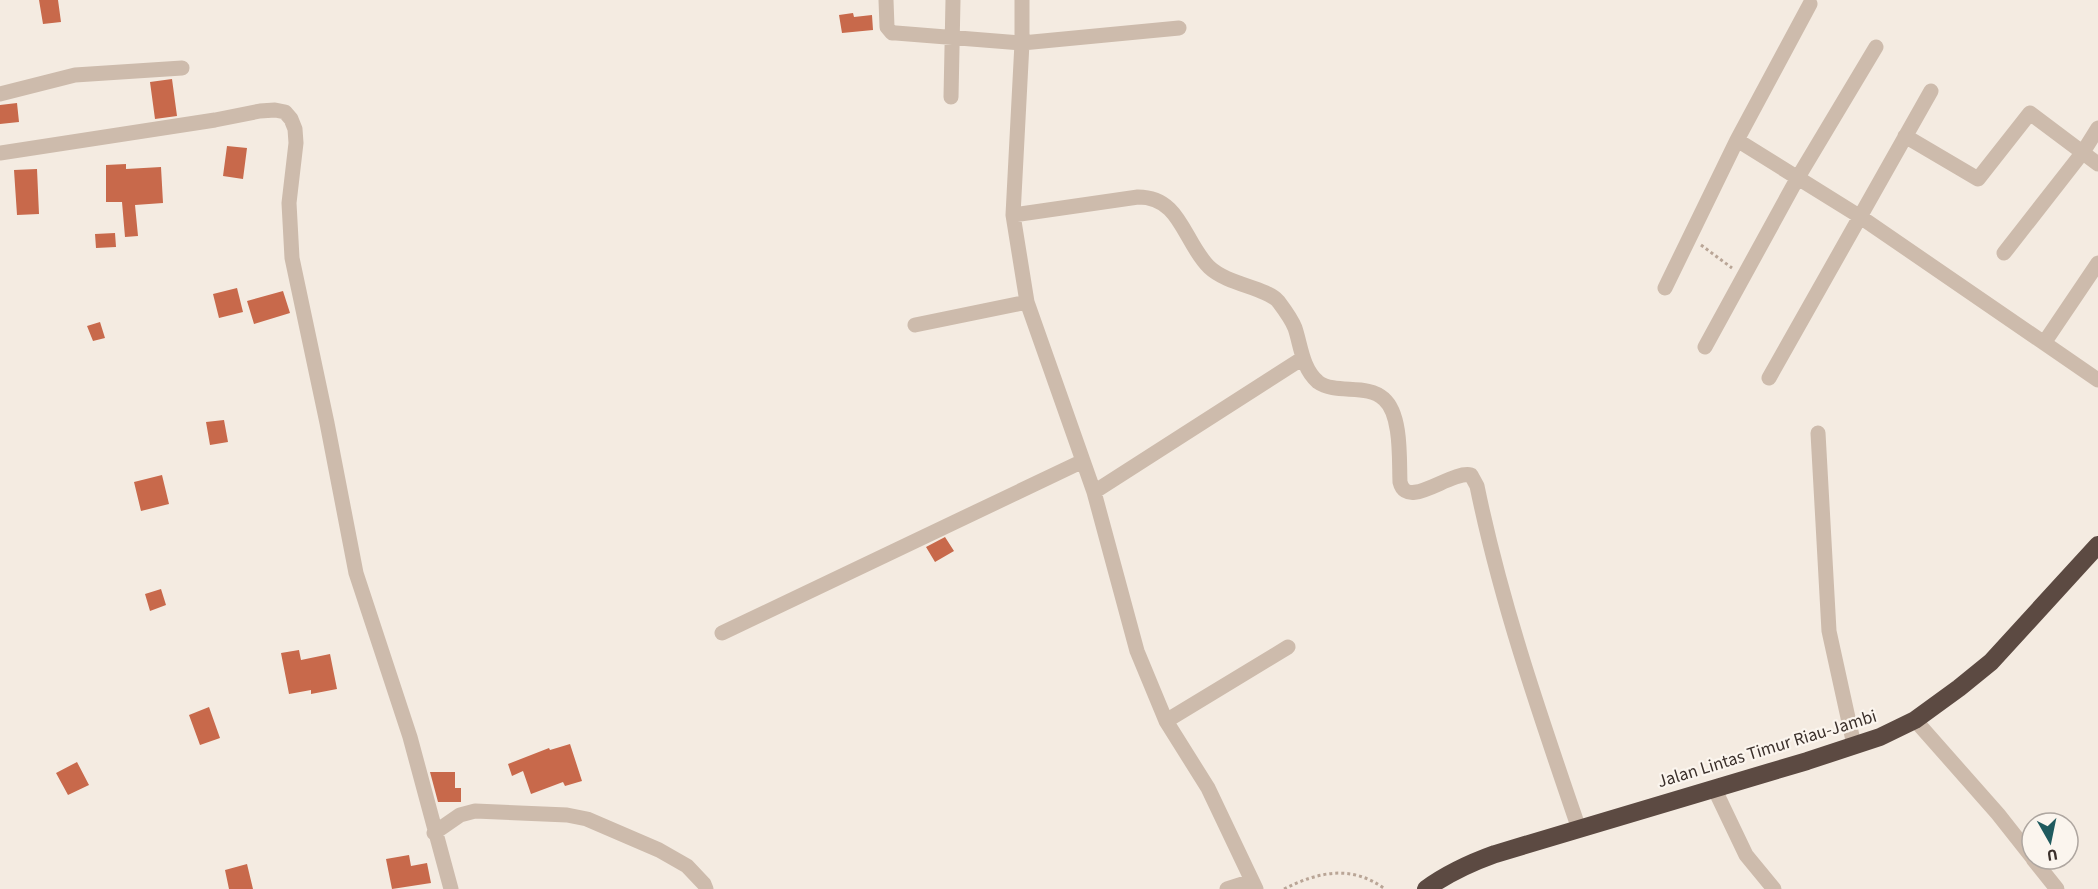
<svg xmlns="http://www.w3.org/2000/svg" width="2098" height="889" font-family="'Source Sans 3',sans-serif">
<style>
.building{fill:#c8694b}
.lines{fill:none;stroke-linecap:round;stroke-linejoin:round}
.path{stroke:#b9a596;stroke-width:3;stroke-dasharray:3 3;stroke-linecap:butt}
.minor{stroke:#cdbbac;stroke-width:15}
.highway{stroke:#5c4a42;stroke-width:18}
.labels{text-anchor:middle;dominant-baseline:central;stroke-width:4.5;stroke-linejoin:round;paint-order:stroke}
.street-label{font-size:18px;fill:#3b302b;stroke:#fbf5ee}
</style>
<rect width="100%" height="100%" fill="#f4ebe1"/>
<path class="building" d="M39,0H58L61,22L43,24Z
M853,13L854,17L872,15L873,30L842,33L839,15Z
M172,79L177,116L155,119L150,82Z
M17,103L19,122L0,124V105Z
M227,146L247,148L243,179L223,176Z
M126,164V169L161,167L163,203L135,205L138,236L125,237L122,202H106V165Z
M37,169L39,214L17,215L14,170Z
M115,233L116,247L96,248L95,234Z
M237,288L243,312L219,318L213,294Z
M283,291L290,313L254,324L247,301Z
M100,322L105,338L93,341L87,326Z
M224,420L228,442L210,445L206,422Z
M162,475L169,504L141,511L134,482Z
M945,537L954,551L935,562L926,547Z
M161,589L166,605L150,611L145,594Z
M299,650L301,660L330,654L337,689L311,694V690L289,694L281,653Z
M209,707L220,738L200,745L189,715Z
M570,744L582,781L565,786L563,782L531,794L523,771L512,776L508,764L549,748L550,750Z
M77,762L89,785L68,795L56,773Z
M430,772H455V788H461V802H438Z
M409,855L411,866L427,863L431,883L392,889L386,859Z
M247,864L253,889H229L225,870Z"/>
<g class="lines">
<path class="path" d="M1701,245L1732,268
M1284,889C1318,872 1351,864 1385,889"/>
<path class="minor" d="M886,0L887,27L892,33H896L1022,43L1179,28
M1022,0V43L1013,215L1027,302L1094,492L1137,651L1166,721L1208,788L1256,889
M0,94L75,75L182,68
M951,97L953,0
M1905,136L1978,179L2030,113L2098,164
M1737,140L1859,216L2098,380
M0,153L215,120L260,111L275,110L285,112L291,119L295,129L296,143L289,203L292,258L327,423L356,573L410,737L451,889
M1013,215L1138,197C1181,197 1183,241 1209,267C1228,285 1265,287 1278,301C1284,309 1291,318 1295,328C1301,346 1302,368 1318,382C1336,395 1367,383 1384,399C1402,415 1399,460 1400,482C1407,511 1451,470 1471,475L1477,486C1501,603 1540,715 1579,829
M2004,253L2083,152L2098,128
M1665,288L1737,140L1810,4
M915,325L1027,302
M2044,343L2098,263
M1705,347L1797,179L1876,47
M1769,378L1931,91
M1818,433L1829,631L1854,745
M1094,492L1303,358
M722,633L1083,461
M1915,720L1998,814L2032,857
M1166,721L1288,647
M1714,788L1746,855L1774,889
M434,833L460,815L475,811L567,815L587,819L659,850L687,866L704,884L706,889
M2033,859L2057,889
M1227,889L1252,881"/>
<path class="highway" d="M1426,889C1448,873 1470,863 1495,854L1807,761L1880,737L1915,720L1959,688L1991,662L2098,545"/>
</g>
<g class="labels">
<g class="street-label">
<text transform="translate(1767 749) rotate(-17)">Jalan Lintas Timur Riau-Jambi</text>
</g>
</g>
<g transform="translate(2050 841) rotate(171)"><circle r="28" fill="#fbf5ee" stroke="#aea6a0" stroke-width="1.5"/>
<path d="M0-4.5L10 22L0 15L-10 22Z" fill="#1f5a5e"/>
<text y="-9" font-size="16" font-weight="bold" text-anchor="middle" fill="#3b302b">U</text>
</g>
</svg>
